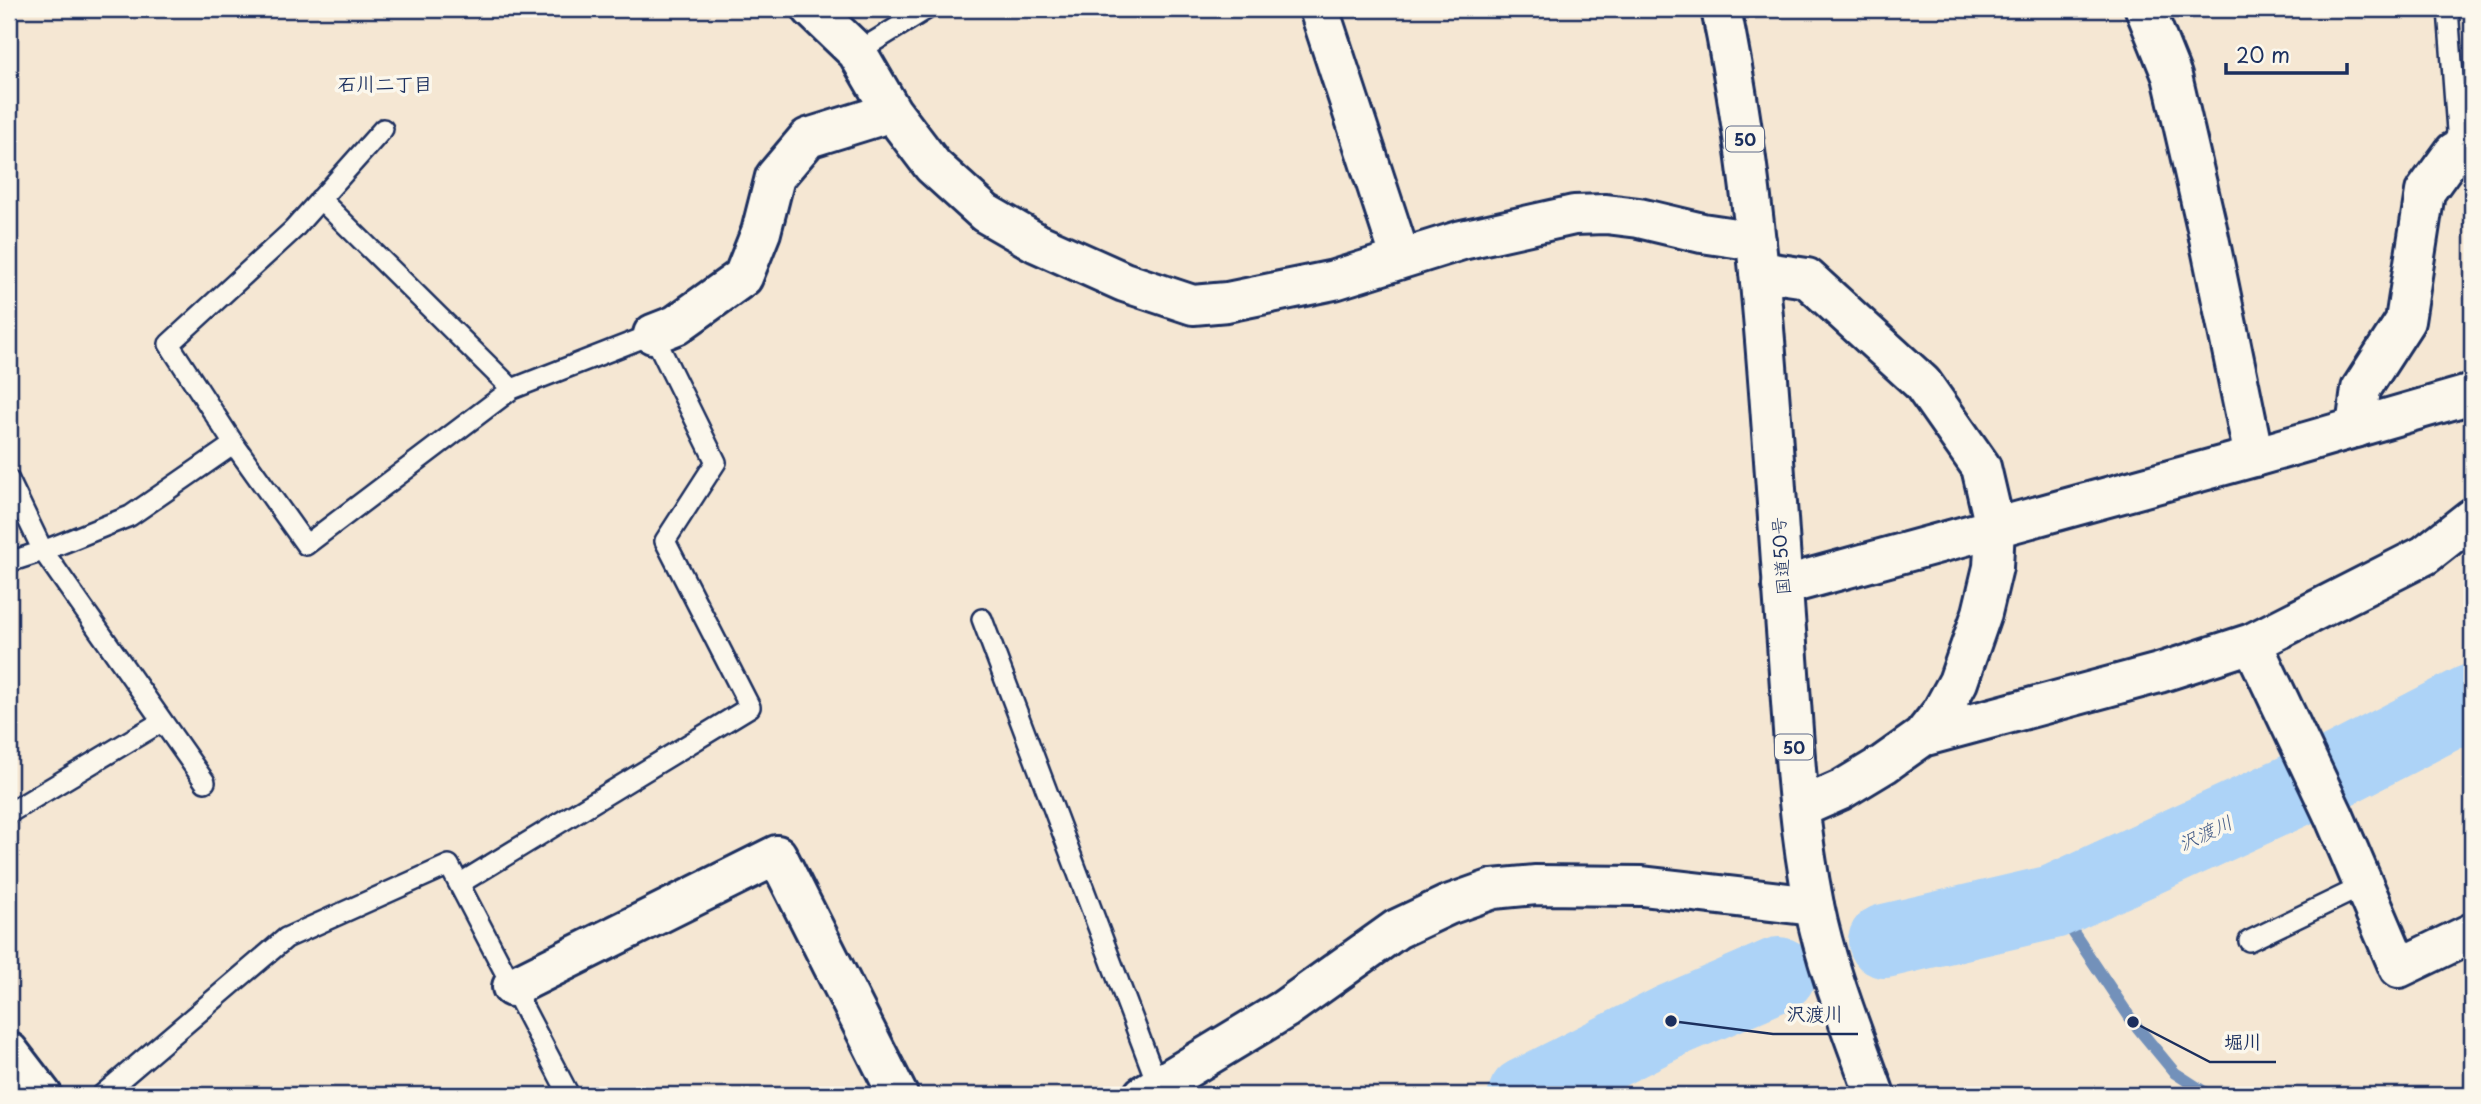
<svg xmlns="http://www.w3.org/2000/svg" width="2481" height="1104" font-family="'Playpen Sans','Klee One',sans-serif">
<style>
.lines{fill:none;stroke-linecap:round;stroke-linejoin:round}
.stream{stroke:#7391ba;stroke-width:12}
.river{stroke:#add3f7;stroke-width:74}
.service-casing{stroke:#1b2f5e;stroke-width:24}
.minor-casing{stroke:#1b2f5e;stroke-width:44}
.tertiary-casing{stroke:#1b2f5e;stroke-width:44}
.trunk-casing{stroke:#1b2f5e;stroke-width:44}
.service{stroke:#fbf7ec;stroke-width:19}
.minor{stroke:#fbf7ec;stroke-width:38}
.tertiary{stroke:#fbf7ec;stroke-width:38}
.trunk{stroke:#fbf7ec;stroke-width:38}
.labels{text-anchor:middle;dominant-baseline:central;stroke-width:7;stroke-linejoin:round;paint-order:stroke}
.shield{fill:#fbf7ec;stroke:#5e6b89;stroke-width:2}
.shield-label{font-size:16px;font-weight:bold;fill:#1b2f5e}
.street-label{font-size:18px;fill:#1b2f5e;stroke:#fbf7ec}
.neighbourhood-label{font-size:19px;font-weight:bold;fill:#1b2f5e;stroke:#fbf7ec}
.water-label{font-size:19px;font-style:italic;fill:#405884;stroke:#fbf7ec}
.leader{fill:none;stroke:#1b2f5e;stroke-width:2.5}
.callout-dot{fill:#1b2f5e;stroke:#fbf7ec;stroke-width:2.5}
.callout-label{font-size:19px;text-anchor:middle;font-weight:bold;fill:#1b2f5e;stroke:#fbf7ec;stroke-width:7;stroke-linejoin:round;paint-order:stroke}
</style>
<rect width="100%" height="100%" fill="#f5e7d3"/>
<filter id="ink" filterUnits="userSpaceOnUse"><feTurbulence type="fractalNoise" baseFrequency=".0143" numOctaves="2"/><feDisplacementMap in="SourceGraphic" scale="14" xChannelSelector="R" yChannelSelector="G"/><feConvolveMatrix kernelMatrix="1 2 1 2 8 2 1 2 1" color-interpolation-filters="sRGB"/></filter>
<g filter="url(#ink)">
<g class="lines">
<path class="stream" d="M2053,902L2133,1022L2175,1073L2209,1095"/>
<path class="river" d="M1885,941L2053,902L2331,774L2472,701
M1525,1095L1671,1021L1779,974"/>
<g class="service-casing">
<path id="service" d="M2448,9L2457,131L2454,152
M857,52L927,9
M320,199L512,389
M234,444L169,344L293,230L383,129
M9,480L43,551L205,782
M9,562L43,551L130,516L234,444L306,545L512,389L653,334L716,462L665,541L750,707L459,884
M982,619L1158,1086
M9,813L161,722
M2249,941L2363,886
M102,1095L286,938L449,865L569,1095"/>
</g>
<g class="minor-casing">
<path id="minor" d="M812,9L857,52L892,112L933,166L985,213L1037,243L1124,282L1193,305L1227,302L1334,280L1462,240L1574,215L1606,214L1639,218L1702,233L1756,241
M1319,9L1401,259
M2145,9L2172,76L2207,228L2254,457
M1759,271L1807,278L1922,383L1981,467L1995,527L1993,567L1982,613L1958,682L1941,713L1922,737L1884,764L1841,790L1800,808
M653,334L676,325L743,277L761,232L775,177L808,138L892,112
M2356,428L2361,389L2405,321L2425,192L2454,152L2472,147
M2252,643L2334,816L2399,968L2472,933
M1922,737L2159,673L2252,643L2425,555L2472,518
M512,987L777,855L898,1095
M1143,1095L1285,1009L1397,929L1448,905L1493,889L1536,885L1642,886L1814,906"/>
</g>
<g class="tertiary-casing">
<path id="tertiary" d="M1782,586L2254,457L2472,394
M9,1052L42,1095"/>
</g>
<g class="trunk-casing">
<path id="trunk" d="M1721,9C1763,213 1770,423 1786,630C1793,722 1796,815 1814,905C1827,970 1853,1033 1875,1095"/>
</g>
<use href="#service" class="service"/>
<use href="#minor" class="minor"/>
<use href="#tertiary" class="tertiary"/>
<use href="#trunk" class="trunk"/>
</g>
</g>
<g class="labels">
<g class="shield">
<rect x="1726" y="126.5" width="38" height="25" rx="5"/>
<rect x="1775" y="734.5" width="38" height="25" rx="5"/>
</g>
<g class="shield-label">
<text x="1745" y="139">50</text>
<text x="1794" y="747">50</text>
</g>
<g class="street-label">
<text transform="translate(1780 556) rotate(-94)">国道50号</text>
</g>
<g class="neighbourhood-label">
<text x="385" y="83">石川二丁目</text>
</g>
<g class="water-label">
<text transform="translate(2205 832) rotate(-25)">沢渡川</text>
</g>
</g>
<path class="leader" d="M1671 1021L1773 1034H1858M2133 1022L2210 1062H2276"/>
<g class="callout-dot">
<circle cx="1671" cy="1021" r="7"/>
<circle cx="2133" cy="1022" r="7"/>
</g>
<g class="callout-label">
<text x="1815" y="1021">沢渡川</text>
<text x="2243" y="1049">堀川</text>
</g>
<rect width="2481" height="1104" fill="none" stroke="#fbf7ec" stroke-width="35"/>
<rect x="18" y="18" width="2446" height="1069" fill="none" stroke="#1b2f5e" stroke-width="2.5" filter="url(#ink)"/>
<path d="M2226 63v10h121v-10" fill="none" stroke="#1b2f5e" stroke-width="3.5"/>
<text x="2236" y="63" font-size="21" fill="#1b2f5e" stroke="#fbf7ec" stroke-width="5" paint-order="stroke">20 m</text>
</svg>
